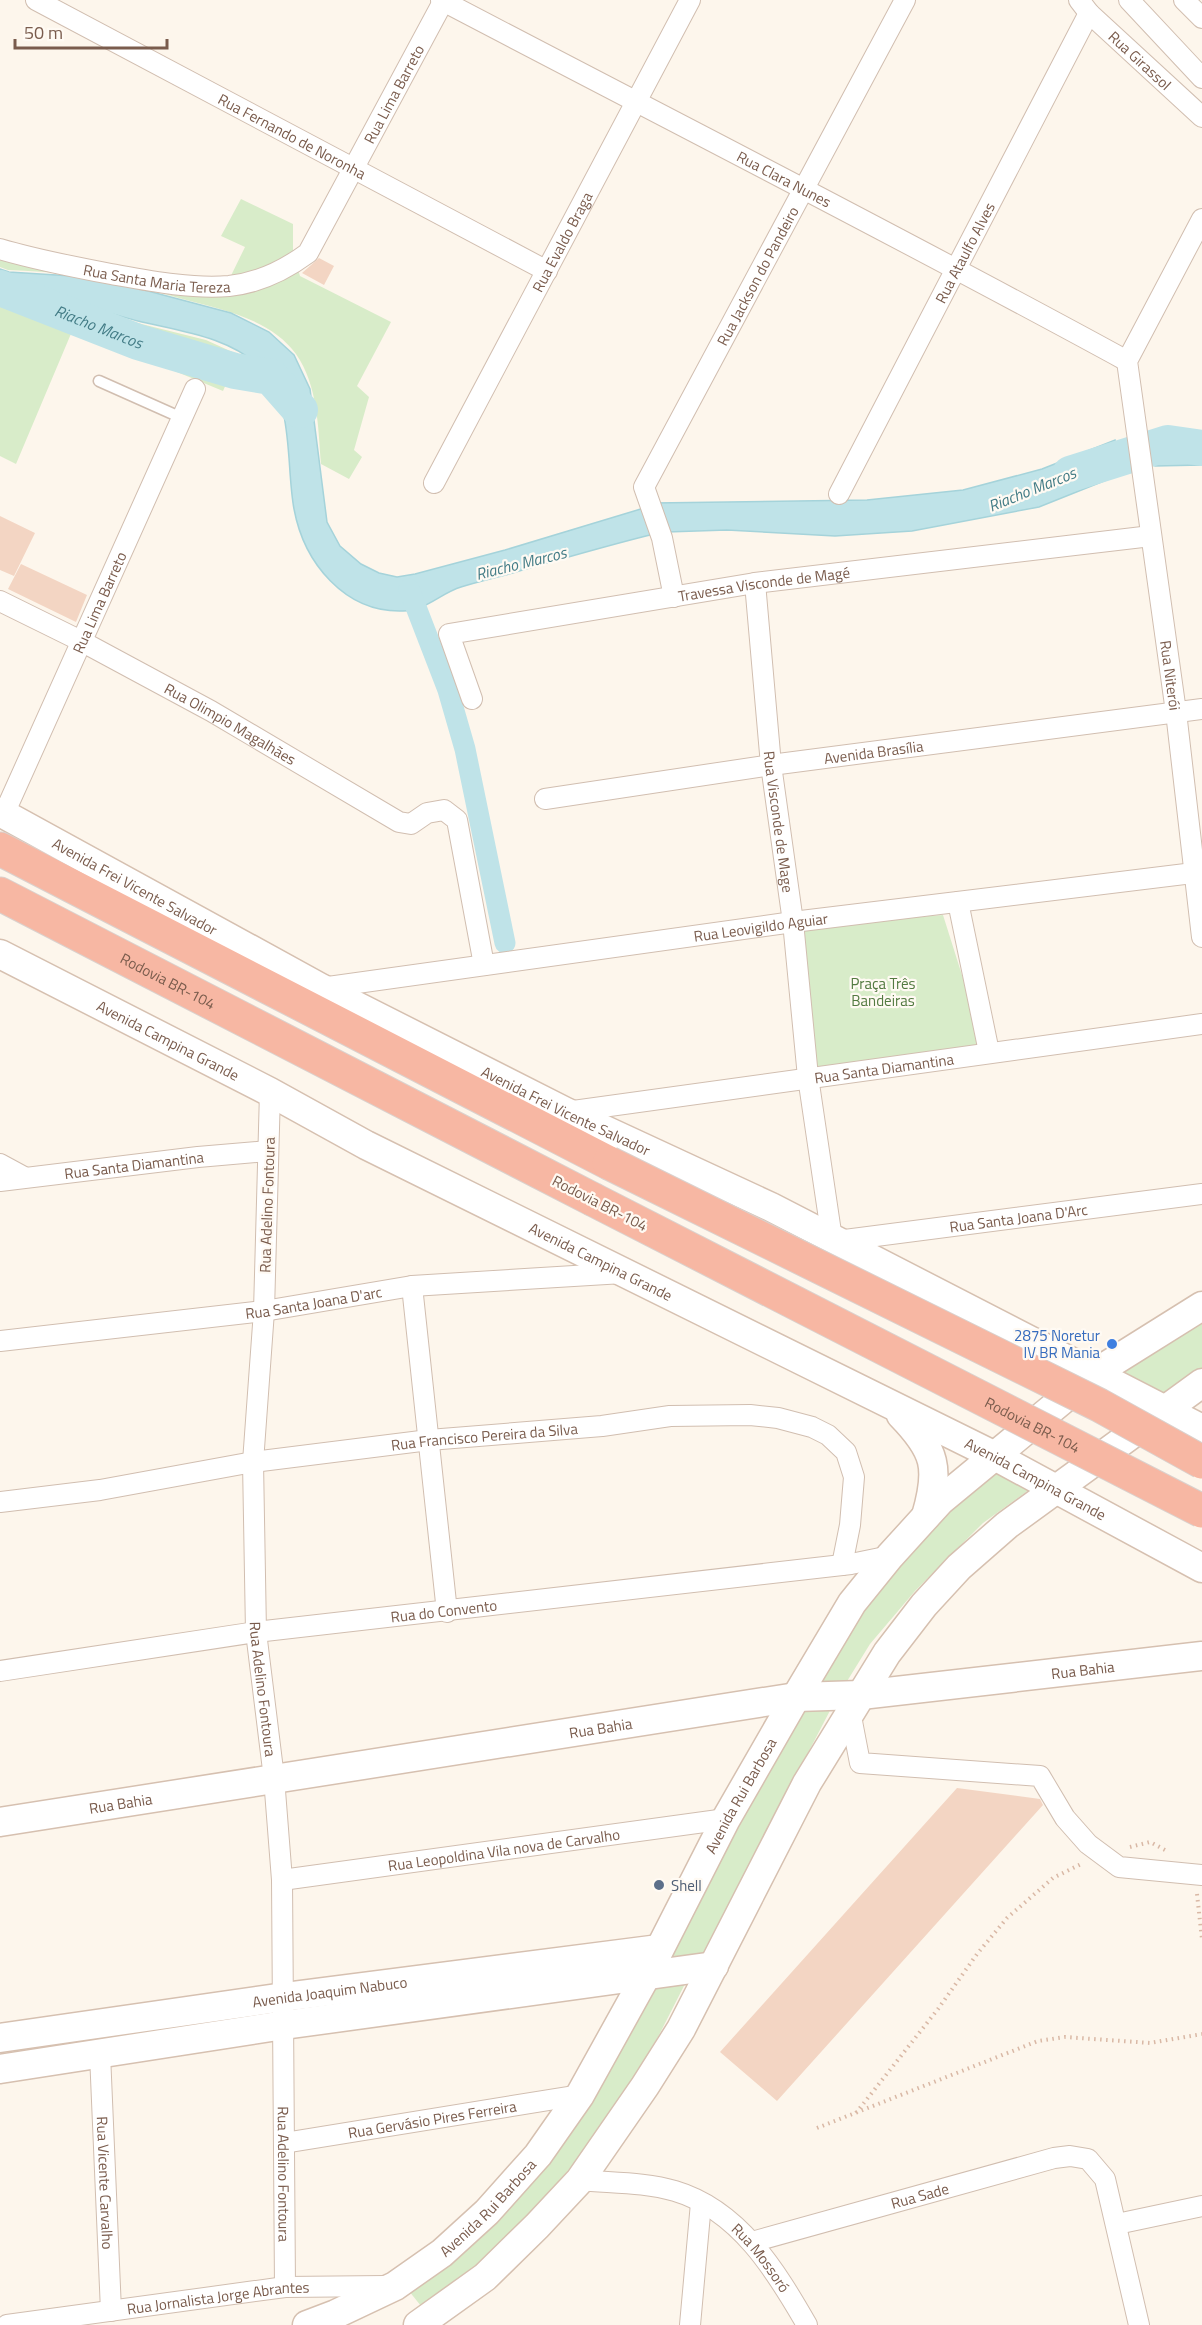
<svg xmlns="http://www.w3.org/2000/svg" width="1202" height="2325" font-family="'Titillium Web',sans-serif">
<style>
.green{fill:#d8ecc9}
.water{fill:#bfe3e8;stroke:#a5d3da;stroke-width:1.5}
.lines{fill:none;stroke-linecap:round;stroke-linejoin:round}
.canal{stroke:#bfe3e8;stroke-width:21}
.river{stroke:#bfe3e8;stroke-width:36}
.building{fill:#f3d5c3}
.lane-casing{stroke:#d1beb0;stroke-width:13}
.street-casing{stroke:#d1beb0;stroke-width:22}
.secondary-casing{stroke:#d6c0b0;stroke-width:31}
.highway-casing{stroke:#dad1cd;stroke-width:35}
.path{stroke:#d9b8a5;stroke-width:4;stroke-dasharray:1.5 4.5;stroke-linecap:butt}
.lane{stroke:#fff;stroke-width:10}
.street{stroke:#fff;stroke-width:20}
.secondary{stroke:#fff;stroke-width:28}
.highway{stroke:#f7b7a3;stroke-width:33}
.highway-bridge-casing{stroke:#dad1cd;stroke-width:35;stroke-linecap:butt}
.highway-bridge{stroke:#f7b7a3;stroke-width:33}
.shop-dot{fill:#3f7fe0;stroke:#fffaf3;stroke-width:2}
.service-dot{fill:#5c6f8a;stroke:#fffaf3;stroke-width:2}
.labels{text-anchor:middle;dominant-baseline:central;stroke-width:4.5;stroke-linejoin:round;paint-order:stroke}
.street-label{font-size:15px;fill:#7a5c4d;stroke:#fffaf3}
.park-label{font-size:15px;fill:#537a41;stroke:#fffaf3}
.shop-label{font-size:15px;fill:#366cbe;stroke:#fffaf3;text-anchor:end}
.service-label{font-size:15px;fill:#4e5e75;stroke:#fffaf3;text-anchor:start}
.water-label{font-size:16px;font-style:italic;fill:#437c86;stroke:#fffaf3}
</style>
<rect width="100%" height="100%" fill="#fdf6ec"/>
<path class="green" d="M241,199L293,224V254L300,276L391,322L357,386L369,397L354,450L362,457L349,479L321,464C318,426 318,386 296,354C270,318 219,309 179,298C144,288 108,279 72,274C51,272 30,271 8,270L0,267V257L222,294L245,247L221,236Z
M0,300L18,305L81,309L206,340L239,355L223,391L73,329L16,464L0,456Z
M943,915L984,1045L817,1078L803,925Z
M1202,1313V1373L1162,1403L1108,1374Z
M992,1461L1037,1484L983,1523L915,1591L870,1644L841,1691H804L860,1601Z
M797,1701H835L700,1960L657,1964Z
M688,1978L659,2035L635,2076L577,2160L489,2261L425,2311L405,2286L473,2233L650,1980Z"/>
<path class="water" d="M0,269L9,272L72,276L133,287L231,313L269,332L294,355L310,389L327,522L340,546L361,564L379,573L397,577L415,574L505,550L644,508L654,534C605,546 558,560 509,574C494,578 477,582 461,587C441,593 425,611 403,611C345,613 304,563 294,509C286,467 294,404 263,370C232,337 180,331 138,321C119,316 100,310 81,307C53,303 27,306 0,298Z
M1150,434L1202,435V465L1155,466Z
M1115,440L1119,475L1039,507L912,531L835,536L727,530L667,532L654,503L867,500L963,490L1042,469Z"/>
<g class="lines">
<path class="canal" d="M409,589L448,690L465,749L505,943"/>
<g class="river">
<path id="s1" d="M0,288L138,342L235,371L271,377L300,410"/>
<path d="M1070,474L1168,443L1202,448"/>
</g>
</g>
<path class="building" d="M319,258L334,266L324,285L302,273Z
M0,516L35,533L14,576L0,570Z
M21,564L87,595L76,622L8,589Z
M957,1788L1040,1799L1043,1805L777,2101L720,2052Z"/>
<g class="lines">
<g class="lane-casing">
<path id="lane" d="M99,381L182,418"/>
</g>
<g class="street-casing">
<g id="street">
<path id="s2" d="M36,0L547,271"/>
<path id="s3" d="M441,0C670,120 900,237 1127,361"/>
<path id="s4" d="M1079,0L1089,13L1202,117"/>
<path d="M1129,0L1202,78"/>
<path d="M1184,0L1202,18"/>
<path id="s5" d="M1202,219L1127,361L1176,712L1202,937"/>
<path id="s6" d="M0,249C37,260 74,267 111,274C150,281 190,289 229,286C259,283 285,270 308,253L444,0"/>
<path id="s7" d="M434,483L690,0"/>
<path id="s8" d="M839,494L1089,13"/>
<path id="s9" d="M755,583L771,765L793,922L808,1077L832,1239"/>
<path id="s10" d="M674,597L662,538L644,487L905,0"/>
<path id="s11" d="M0,601L81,641L211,711L399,822L411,824L427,813L444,810L457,820L484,965"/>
<path id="s12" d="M472,699L449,634L755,583L1151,536"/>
<path id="s13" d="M545,799L771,765L1202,709"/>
<path id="s14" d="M4,814L195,389"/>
<path d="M958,902L989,1052"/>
<path id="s15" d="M321,988L793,922L1202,872"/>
<path id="s16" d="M270,1092L264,1311L253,1462L256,1632L274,1778L282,1880L285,2287"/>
<path id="s17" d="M566,1112L1202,1024"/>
<path d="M0,1164L24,1177"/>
<path id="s18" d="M0,1181L198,1157L268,1151"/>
<path id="s19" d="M837,1241L1202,1194"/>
<path d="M412,1286L447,1612"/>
<path id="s20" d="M0,1341L264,1311L412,1286L623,1273"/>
<path id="s21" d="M0,1502L100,1490L253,1462L429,1440L602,1426L670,1416L750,1415L778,1418L812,1427L828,1435L846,1452L854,1477L850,1525L842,1565"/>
<path id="s22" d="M0,1671L256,1632L851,1564L890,1556"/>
<path d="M850,1711L860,1763L1040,1776L1065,1818L1088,1844L1119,1867L1202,1875"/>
<path id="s23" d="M282,1880L726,1819"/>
<path id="s24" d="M100,2054L111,2311"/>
<path id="s25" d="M284,2143L580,2095"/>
<path id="s26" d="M580,2180C611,2183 645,2182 675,2191C739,2210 776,2271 807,2325"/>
<path d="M1117,2224L1202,2206"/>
<path id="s27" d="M752,2242L1054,2158L1070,2156L1088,2159L1105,2179L1139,2325"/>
<path id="s28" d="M7,2325L285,2287L386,2286"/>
<path d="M690,2325L701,2203"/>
</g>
</g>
<g class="secondary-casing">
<g id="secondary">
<path id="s29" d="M0,812L321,988L566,1112L771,1207L1202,1429"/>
<path id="s30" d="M0,954L270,1092L366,1145L993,1455L1202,1568"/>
<path d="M901,1415C936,1451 940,1468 926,1516"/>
<path id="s31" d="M0,1822L796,1697L861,1695L1202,1656"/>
<path id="s32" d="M0,2038L284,1997L659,1949"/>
<path d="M0,2069L284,2025L714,1966"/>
<path id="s33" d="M307,2325L336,2314L395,2286L442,2253L487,2212L538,2155L580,2095L646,1976L726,1819L796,1697L852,1603L890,1556L940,1501L1095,1373L1202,1306"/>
<path d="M418,2325L485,2277L537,2226L580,2180L645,2086L681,2029L807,1783L887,1653L924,1605L959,1567L1007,1525L1202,1383"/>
</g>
</g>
<g class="highway-casing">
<g id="highway">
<path d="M0,849L609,1163"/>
<path id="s34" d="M0,894L592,1199"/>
</g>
</g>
<path class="path" d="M1130,1847L1150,1842L1167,1851
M1197,1894L1202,1939
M856,2113L938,2009L977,1954L1007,1918L1053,1878L1083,1863
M817,2128L1038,2041L1065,2037L1150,2043L1202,2034"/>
<use href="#lane" class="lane"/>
<use href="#street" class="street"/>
<use href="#secondary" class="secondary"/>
<use href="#highway" class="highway"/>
<g class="highway-bridge-casing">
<g id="highway-bridge">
<path d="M609,1163L1099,1405L1202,1462"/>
<path id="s35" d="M592,1199L1202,1511"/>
</g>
</g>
<use href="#highway-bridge" class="highway-bridge"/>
</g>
<circle class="shop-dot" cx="1112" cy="1344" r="6"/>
<circle class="service-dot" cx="659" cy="1885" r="6"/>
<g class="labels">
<g class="street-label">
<text stroke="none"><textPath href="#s4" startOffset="86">Rua Girassol</textPath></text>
<text stroke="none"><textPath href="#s6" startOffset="500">Rua Lima Barreto</textPath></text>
<text stroke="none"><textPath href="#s2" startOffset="290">Rua Fernando de Noronha</textPath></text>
<text stroke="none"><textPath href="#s3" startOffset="387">Rua Clara Nunes</textPath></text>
<text stroke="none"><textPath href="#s7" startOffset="273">Rua Evaldo Braga</textPath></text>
<text stroke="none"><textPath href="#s8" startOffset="272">Rua Ataulfo Alves</textPath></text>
<text stroke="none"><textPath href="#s10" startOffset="354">Rua Jackson do Pandeiro</textPath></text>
<text stroke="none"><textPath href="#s6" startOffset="160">Rua Santa Maria Tereza</textPath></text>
<text stroke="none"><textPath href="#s12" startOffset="388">Travessa Visconde de Magé</textPath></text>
<text stroke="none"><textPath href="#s14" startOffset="232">Rua Lima Barreto</textPath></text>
<text stroke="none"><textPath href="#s5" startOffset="478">Rua Niterói</textPath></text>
<text stroke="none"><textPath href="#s11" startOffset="261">Rua Olimpio Magalhães</textPath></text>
<text stroke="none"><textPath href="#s13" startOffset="332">Avenida Brasília</textPath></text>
<text stroke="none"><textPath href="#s9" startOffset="240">Rua Visconde de Mage</textPath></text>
<text stroke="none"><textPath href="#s29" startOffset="154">Avenida Frei Vicente Salvador</textPath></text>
<text stroke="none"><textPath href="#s15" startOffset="444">Rua Leovigildo Aguiar</textPath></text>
<text stroke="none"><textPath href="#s34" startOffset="189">Rodovia BR-104</textPath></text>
<text stroke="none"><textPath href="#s30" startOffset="189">Avenida Campina Grande</textPath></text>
<text stroke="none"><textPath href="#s17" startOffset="321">Rua Santa Diamantina</textPath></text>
<text stroke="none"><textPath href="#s29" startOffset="640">Avenida Frei Vicente Salvador</textPath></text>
<text stroke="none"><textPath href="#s18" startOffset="135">Rua Santa Diamantina</textPath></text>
<text transform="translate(600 1203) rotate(27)">Rodovia BR-104</text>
<text transform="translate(267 1205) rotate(-88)">Rua Adelino Fontoura</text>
<text stroke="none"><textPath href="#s19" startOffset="183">Rua Santa Joana D'Arc</textPath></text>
<text stroke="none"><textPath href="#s30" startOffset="675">Avenida Campina Grande</textPath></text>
<text stroke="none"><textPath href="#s20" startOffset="316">Rua Santa Joana D'arc</textPath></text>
<text stroke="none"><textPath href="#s35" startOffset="495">Rodovia BR-104</textPath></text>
<text stroke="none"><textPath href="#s21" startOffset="489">Rua Francisco Pereira da Silva</textPath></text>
<text stroke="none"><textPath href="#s30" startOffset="1161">Avenida Campina Grande</textPath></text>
<text stroke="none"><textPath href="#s22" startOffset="448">Rua do Convento</textPath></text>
<text stroke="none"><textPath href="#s31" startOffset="1094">Rua Bahia</textPath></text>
<text stroke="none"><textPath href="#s16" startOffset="598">Rua Adelino Fontoura</textPath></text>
<text stroke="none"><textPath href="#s31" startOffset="608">Rua Bahia</textPath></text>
<text stroke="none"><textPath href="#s33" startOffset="704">Avenida Rui Barbosa</textPath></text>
<text stroke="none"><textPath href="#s31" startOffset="122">Rua Bahia</textPath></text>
<text stroke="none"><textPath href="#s23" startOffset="224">Rua Leopoldina Vila nova de Carvalho</textPath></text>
<text stroke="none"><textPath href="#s32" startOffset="333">Avenida Joaquim Nabuco</textPath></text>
<text stroke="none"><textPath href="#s25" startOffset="150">Rua Gervásio Pires Ferreira</textPath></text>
<text stroke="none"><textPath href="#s16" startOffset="1084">Rua Adelino Fontoura</textPath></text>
<text stroke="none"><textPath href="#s24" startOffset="129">Rua Vicente Carvalho</textPath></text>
<text stroke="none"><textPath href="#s27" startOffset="174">Rua Sade</textPath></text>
<text stroke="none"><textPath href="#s33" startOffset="218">Avenida Rui Barbosa</textPath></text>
<text stroke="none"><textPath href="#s26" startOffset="207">Rua Mossoró</textPath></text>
<text stroke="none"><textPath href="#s28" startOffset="213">Rua Jornalista Jorge Abrantes</textPath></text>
</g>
<g class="park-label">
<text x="883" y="983">Praça Três<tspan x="883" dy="17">Bandeiras</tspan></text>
</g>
<g class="shop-label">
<text x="1100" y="1335">2875 Noretur<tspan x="1100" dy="17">IV BR Mania</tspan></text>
</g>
<g class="service-label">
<text x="671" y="1885">Shell</text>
</g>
<g class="water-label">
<text stroke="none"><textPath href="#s1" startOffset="106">Riacho Marcos</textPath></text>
<text transform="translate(1032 489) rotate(-22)">Riacho Marcos</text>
<text transform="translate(521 563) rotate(-14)">Riacho Marcos</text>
</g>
</g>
<path d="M15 39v9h152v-9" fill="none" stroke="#7a5c4d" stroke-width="3"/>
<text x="24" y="39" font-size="18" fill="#7a5c4d" stroke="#fffaf3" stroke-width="4.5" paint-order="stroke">50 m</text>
</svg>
